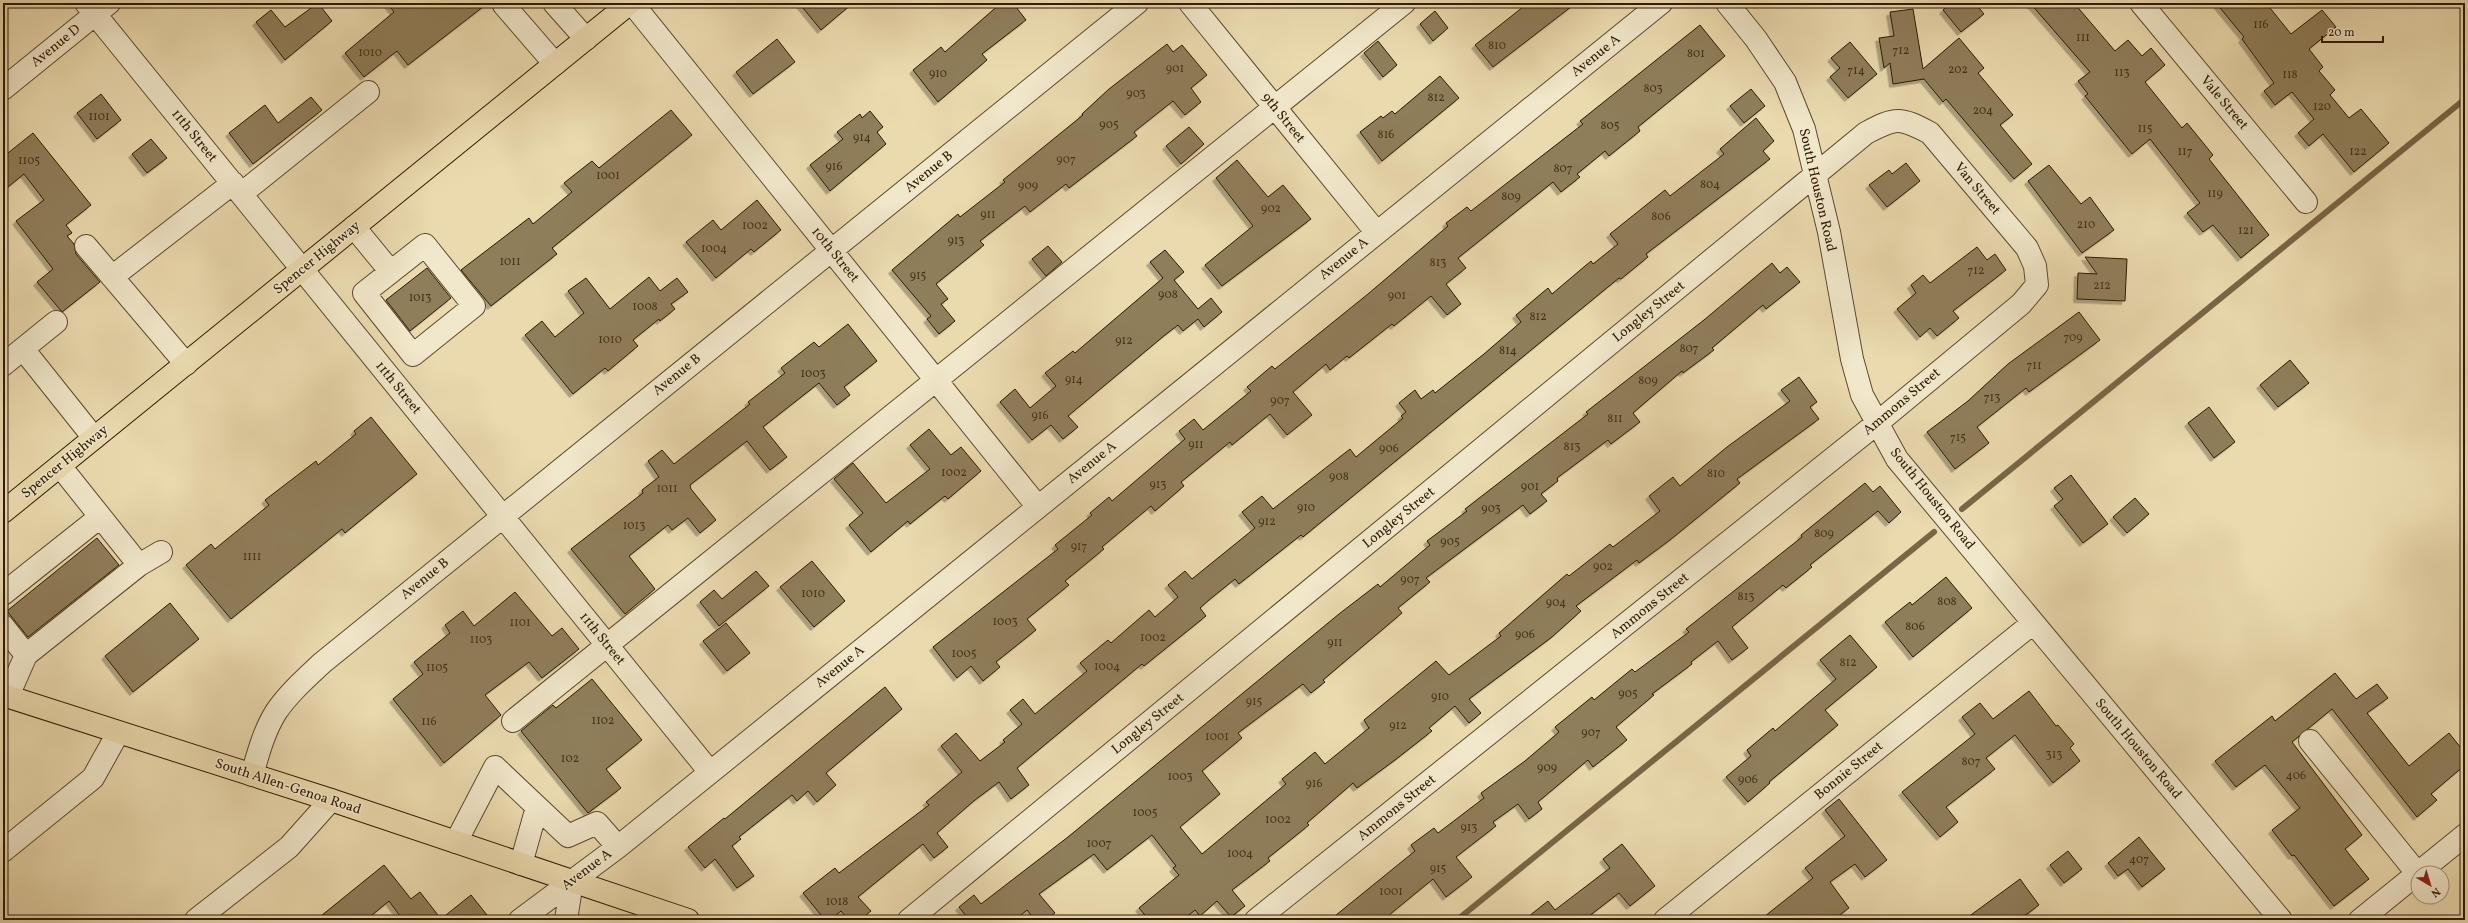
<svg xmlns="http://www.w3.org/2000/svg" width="2468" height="923" font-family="Vollkorn,serif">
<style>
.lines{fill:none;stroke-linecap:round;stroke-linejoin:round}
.stream{stroke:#786645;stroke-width:6}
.building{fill:#8f7e5a;stroke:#2d1a00;filter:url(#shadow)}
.minor-casing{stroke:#5c4a2c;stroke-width:24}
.major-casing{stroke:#2d1a00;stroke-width:24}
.minor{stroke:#f1e7ca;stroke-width:22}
.major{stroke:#eadaae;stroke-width:22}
.labels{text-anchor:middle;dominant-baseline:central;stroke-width:3;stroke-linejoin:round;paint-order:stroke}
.number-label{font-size:12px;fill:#463316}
.street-label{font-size:14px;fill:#2d1a00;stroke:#f1e7ca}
</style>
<defs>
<filter id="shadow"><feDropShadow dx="-3.5" dy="3.5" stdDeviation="0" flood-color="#0004"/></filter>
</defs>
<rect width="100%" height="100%" fill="#eadaae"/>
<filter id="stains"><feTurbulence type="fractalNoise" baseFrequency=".005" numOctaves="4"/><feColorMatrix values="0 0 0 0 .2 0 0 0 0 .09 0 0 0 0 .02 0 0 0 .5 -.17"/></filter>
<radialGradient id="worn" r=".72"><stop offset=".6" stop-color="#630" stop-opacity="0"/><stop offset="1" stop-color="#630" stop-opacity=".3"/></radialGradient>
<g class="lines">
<path class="stream" d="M1962,509L2465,99
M1457,920L1934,532"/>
</g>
<path class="building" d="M318,3L332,21L285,60L256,22L271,10L285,27Z
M387,3H488L408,65L397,51L364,77L345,53L394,12Z
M799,3H853L821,30Z
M1001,3H1013L1026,20L982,54L987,60L938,102L913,70L941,47L945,52Z
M1528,3H1576L1493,67L1475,45Z
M1951,3H1975L1984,14L1961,32L1943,10Z
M2030,3H2074L2115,51L2128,40L2142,56L2151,48L2165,65L2145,82L2182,128L2187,123L2213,155L2209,159L2269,235L2241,258L2213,225L2203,232L2187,213L2200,203L2150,139L2132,154L2085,96L2088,94L2078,81L2090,72Z
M2216,3H2266L2291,34L2322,10L2336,27L2309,49L2323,67L2319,71L2335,90L2330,95L2349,118L2361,109L2389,143L2354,172L2323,134L2309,146L2298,133L2314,119L2292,92L2275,105L2264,91L2274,83L2242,39L2244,37Z
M1913,9L1923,69L1959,38L1984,68L1978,73L2013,115L2000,125L2032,164L2014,179L1946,99L1943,102L1924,79L1893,84L1890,63L1884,68L1879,38L1894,36L1890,12Z
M1435,11L1448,28L1433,41L1420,24Z
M1700,25L1725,56L1638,127L1640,131L1609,156L1605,151L1577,174L1580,177L1561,192L1553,182L1458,258L1466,268L1446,284L1461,304L1447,315L1431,296L1394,326L1392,324L1349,358L1347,356L1330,370L1326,364L1293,392L1312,415L1287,435L1270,414L1232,445L1230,442L1181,482L1184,486L1155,511L1151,506L1102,547L1104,549L1065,581L1069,585L1027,619L1036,630L996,662L1000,667L983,681L971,666L957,678L933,647L1058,549L1055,545L1092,515L1090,513L1109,497L1112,501L1166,455L1185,439L1179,431L1194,419L1203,430L1251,391L1247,387L1272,366L1275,369L1368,294L1448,226L1446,223L1467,207L1471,211L1583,124L1580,121Z
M777,39L795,62L753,94L736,72Z
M1378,41L1397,65L1383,77L1364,53Z
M1850,42L1877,74L1848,98L1830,77L1840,68L1831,58Z
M1167,44L1173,52L1182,45L1207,75L1191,88L1201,102L1185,115L1173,101L1134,132L1137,136L1069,188L1066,184L1030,212L1025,206L980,241L984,245L936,284L948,299L941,304L955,321L939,334L927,319L931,316L892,270L958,214L960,217L1005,182L1003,180L1083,115L1082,114L1109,89Z
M1440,76L1459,98L1382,161L1360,132L1381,116L1383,118L1392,111L1395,114Z
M1751,89L1765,106L1744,123L1730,106Z
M101,94L121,120L97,139L77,113Z
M311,97L322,110L253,164L229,133L265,105L278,123Z
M671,110L692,135L552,248L557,254L491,306L461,270L529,218L533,224L572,192L564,183L592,161L599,168Z
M870,111L883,127L877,132L886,144L830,191L810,165L843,139L837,132L860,114L862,118Z
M1756,118L1774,141L1763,151L1770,159L1646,254L1648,257L1621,279L1619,278L1303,537L1301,535L1239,584L1235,579L1209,600L1200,608L1206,616L1144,666L1142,664L1017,768L1029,785L1011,799L999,782L975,800L937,833L948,847L934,858L923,844L858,897L871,911L860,920H849L841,911L830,920H825L803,893L835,868L839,873L929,805L926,802L962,772L941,746L956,733L980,761L1005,742L1003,740L1022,724L1010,710L1023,699L1035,714L1087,671L1080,663L1108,640L1111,643L1149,610L1155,617L1178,597L1168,585L1185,571L1192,579L1255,528L1242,512L1262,496L1273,509L1350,449L1356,457L1403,418L1401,416L1406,412L1399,403L1415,390L1421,399L1433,390L1435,393L1484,354L1521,322L1516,315L1548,288L1552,294L1591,261L1593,264L1618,244L1610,234L1665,190L1670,196L1724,154L1720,149Z
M1189,127L1204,144L1181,164L1166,146Z
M33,133L91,205L66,225L72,233L67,236L74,244L76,254L100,282L62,312L37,282L53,269L16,221L44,200L24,174L3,191V157Z
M151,139L167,158L147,173L132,154Z
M1237,160L1268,197L1283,185L1311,219L1222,286L1205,265L1253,226L1216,178Z
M1906,163L1920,181L1887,207L1869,185L1889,170L1892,174Z
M2049,165L2081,204L2090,197L2114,230L2082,253L2028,181Z
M757,200L781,230L754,252L751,249L716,278L686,242L713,220L721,230Z
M1048,246L1062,262L1046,276L1032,259Z
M1977,247L1987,260L1995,254L2006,270L1953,311L1959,318L1937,336L1930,328L1920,337L1897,309L1916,293L1911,285L1923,275L1930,283Z
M1165,250L1184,272L1174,280L1198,309L1211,298L1222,312L1204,327L1198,319L1183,331L1178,325L1165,335L1068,416L1078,427L1063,439L1051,425L1032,440L1000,402L1015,389L1030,408L1056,386L1045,373L1073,351L1075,353L1163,278L1150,262Z
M2085,257L2127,259L2125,301L2077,299L2078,273L2097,274Z
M1772,263L1780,273L1787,267L1800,282L1766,309L1763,305L1712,348L1714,350L1683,373L1682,371L1633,413L1640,422L1611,444L1608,440L1557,478L1558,481L1541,494L1547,501L1530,514L1523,505L1426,578L1430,582L1398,608L1402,613L1323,680L1325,682L1311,693L1303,684L1238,733L1242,738L1202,771L1220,794L1180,827L1202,854L1286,784L1282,779L1315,752L1325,764L1369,728L1364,720L1436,661L1449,675L1501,636L1499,633L1567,574L1569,576L1610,544L1613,547L1660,511L1649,496L1673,477L1680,486L1727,447L1790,401L1781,390L1799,377L1817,402L1810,407L1819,419L1737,479L1740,483L1670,540L1639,563L1637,560L1576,606L1581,611L1552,637L1469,699L1481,713L1469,723L1455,706L1429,728L1432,731L1395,760L1357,788L1353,783L1307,823L1309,825L1268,858L1270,861L1232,890L1245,906L1231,917L1217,901L1200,916L1195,910L1183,920H1149L1139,908L1179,875L1173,868L1176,866L1152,835L1107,870L1094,854L1039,894L1055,913L1045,920H1035L1027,910L1015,920H961L966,916L959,907L974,895L981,904L1068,837L1339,614L1378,584L1380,587L1430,545L1427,541L1467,511L1465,509L1588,414L1586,412L1704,320Z
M427,268L451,298L410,331L386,300Z
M649,277L660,291L677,278L688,292L671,304L675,309L660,321L659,319L633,340L638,346L608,371L605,368L573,394L525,335L542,321L555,337L584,313L568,291L586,278L610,309Z
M2079,312L2100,340L2029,392L2026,388L1977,427L1989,443L1955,469L1927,432L1968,401L2008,364Z
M848,324L877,361L844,387L850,395L837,405L819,383L763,427L787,457L770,470L747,441L690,485L691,489L716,520L700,533L688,518L672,530L668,525L629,556L655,589L625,614L571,549L643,493L642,490L659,477L648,461L662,450L674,464L750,404L748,402L785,373L781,368L814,342L819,347Z
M2290,360L2309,383L2278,407L2260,385Z
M2209,407L2235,442L2214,458L2188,423Z
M371,417L417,474L345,533L342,529L231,619L186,565L211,544L215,549L269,505L265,500L316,461L318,465L356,434L354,431Z
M929,429L951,455L961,447L981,471L948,499L945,496L910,524L908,521L871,552L849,525L863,513L834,479L853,463L886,503L930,469L910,445Z
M2071,475L2108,524L2083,543L2054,506L2063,499L2054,488Z
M1865,483L1873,492L1880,486L1901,512L1889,523L1878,511L1810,565L1812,567L1786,588L1783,585L1732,627L1748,648L1732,660L1718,641L1691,662L1692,664L1652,694L1654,695L1616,727L1627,740L1593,767L1588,760L1538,802L1542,809L1529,819L1518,804L1493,822L1496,826L1456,857L1472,877L1446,897L1433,879L1383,920H1330L1415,851L1411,845L1434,828L1438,833L1484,798L1481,793L1525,761L1559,732L1555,727L1592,697L1594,700L1632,669L1635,672L1689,632L1686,629L1802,537L1801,535Z
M2135,498L2149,514L2127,533L2113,517Z
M97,538L119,565L28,637L7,611Z
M812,561L845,601L814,627L780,587Z
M756,571L769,586L719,626L700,602L714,590L722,599Z
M1946,577L1972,608L1913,657L1885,622L1910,602L1912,605Z
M515,592L552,636L562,628L579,649L542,678L529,662L485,695L501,715L444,763L393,699L423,674L414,662L450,633L445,625L463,611L474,626Z
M170,603L199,639L133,692L105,656Z
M726,623L750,653L727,671L703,641Z
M1850,635L1877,667L1825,710L1838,725L1769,782L1770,783L1748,802L1726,777L1751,756L1747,750L1773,728L1775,731L1836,679L1820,660Z
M2335,673L2356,699L2377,684L2388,698L2367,713L2409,766L2449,733L2465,753V765L2431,794L2437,800L2417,817L2332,709L2292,742L2362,835L2345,849L2369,879L2334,906L2294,855L2292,856L2272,830L2300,808L2265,765L2236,787L2215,761L2272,716L2275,721Z
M592,679L642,740L606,769L621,788L588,813L521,731L553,705L556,708Z
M885,687L902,709L826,773L836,785L817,802L808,791L797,801L792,795L739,837L741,839L732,846L754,876L737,888L715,859L705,868L688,847L724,818L725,819Z
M2029,691L2056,726L2058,725L2074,744L2070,748L2080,761L2053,783L2015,735L1986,758L1995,769L1946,807L1958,822L1940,837L1902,792L1975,734L1962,717L1980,703L1993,719Z
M1839,799L1887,860L1865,877L1855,864L1830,882L1849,908L1833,920H1760L1813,878L1805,868L1845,836L1825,810Z
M2139,837L2165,869L2142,887L2128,869L2118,876L2108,863Z
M1622,844L1655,886L1630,906L1619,893L1584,920H1524L1548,901L1555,910L1610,868L1603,859Z
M2068,851L2082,869L2064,883L2050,865Z
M384,865L411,899L420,892L441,919L471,895L491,920H403L389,901L366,920H316Z
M2020,879L2039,905L2019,920H1964Z"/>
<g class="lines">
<g class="minor-casing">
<path id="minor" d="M86,3L710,772
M507,3L504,5L555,64
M554,3L586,39
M632,3L1038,507
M1190,3L1377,233
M1727,3L1756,39L1785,82L1804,129L1829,232L1852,359L1862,395L1897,459L2281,920
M2141,3L2306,202
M3,89L109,3
M241,194L368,92
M354,227L391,272
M425,245L474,306L413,355L364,293Z
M86,246L186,364
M112,277L233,183
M23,349L94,438
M3,365L56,322
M139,565L161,552
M3,594L100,517
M3,626L26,655L139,565L60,466
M8,696L26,655
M513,721L1404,3
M2310,741L2417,873
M252,775C258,754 264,731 276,712C288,694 305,679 322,663L1137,3
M456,842L495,767L568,836L597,823L618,847
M3,851L93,778L118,733
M521,864L537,807
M196,920L289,847L331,800
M520,920L618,847L1661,3
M566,920L572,881
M909,920L1866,133C1896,117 1900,117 1930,133L2027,248L2035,266L2037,285L2021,304L1876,424L1256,920
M1665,920L2033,623
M2360,920L2465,835"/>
</g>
<g class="major-casing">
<path id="major" d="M3,512L630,3
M3,695L331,800L688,920"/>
</g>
<use href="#minor" class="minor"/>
<use href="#major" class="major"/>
</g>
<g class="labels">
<g class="number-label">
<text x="2261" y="25">116</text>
<text x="2083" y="38">111</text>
<text x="1497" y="46">810</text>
<text x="1901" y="51">712</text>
<text x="370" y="53">1010</text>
<text x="1696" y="54">801</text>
<text x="1175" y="69">901</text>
<text x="1958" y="70">202</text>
<text x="1856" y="71">714</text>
<text x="2122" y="73">113</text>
<text x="938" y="74">910</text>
<text x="2290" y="75">118</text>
<text x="1653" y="89">803</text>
<text x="1136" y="94">903</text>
<text x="1436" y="98">812</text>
<text x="2322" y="107">120</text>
<text x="1983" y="111">204</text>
<text x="99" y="117">1101</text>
<text x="1109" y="125">905</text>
<text x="1610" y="126">805</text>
<text x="2145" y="129">115</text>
<text x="1386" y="135">816</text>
<text x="862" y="138">914</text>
<text x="2185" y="152">117</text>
<text x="2358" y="152">122</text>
<text x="1066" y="160">907</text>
<text x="29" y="161">1105</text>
<text x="834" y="167">916</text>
<text x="1563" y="169">807</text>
<text x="608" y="176">1001</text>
<text x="1710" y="185">804</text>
<text x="1028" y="186">909</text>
<text x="2215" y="194">119</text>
<text x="1511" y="197">809</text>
<text x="1271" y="209">902</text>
<text x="988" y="215">911</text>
<text x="1661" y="217">806</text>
<text x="2086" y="225">210</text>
<text x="755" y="226">1002</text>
<text x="2246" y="231">121</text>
<text x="956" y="241">913</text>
<text x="714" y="249">1004</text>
<text x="510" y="262">1011</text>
<text x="1438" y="263">813</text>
<text x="1976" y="271">712</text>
<text x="918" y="276">915</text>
<text x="2102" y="286">212</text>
<text x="1168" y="295">908</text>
<text x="1397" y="296">901</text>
<text x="420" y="298">1013</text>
<text x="645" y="307">1008</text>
<text x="1538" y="317">812</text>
<text x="2073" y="338">709</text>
<text x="610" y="340">1010</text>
<text x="1124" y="341">912</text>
<text x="1689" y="349">807</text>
<text x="1508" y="351">814</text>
<text x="2034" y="366">711</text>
<text x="813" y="374">1003</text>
<text x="1074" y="380">914</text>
<text x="1648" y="381">809</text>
<text x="1992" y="398">713</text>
<text x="1280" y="401">907</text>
<text x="1040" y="416">916</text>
<text x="1615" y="419">811</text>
<text x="1958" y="438">715</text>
<text x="1196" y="445">911</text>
<text x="1572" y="447">813</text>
<text x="1389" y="449">906</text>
<text x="954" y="473">1002</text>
<text x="1716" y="474">810</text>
<text x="1339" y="477">908</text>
<text x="1158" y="485">913</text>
<text x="1530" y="487">901</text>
<text x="667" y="489">1011</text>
<text x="1306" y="508">910</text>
<text x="1491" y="509">903</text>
<text x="1267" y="522">912</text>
<text x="634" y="526">1013</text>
<text x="1824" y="534">809</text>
<text x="1450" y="542">905</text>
<text x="1079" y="547">917</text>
<text x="252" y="557">1111</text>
<text x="1603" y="567">902</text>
<text x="1410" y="580">907</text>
<text x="813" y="594">1010</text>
<text x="1746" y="597">813</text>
<text x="1947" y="602">808</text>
<text x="1556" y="603">904</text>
<text x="1005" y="622">1003</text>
<text x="520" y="623">1101</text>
<text x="1915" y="627">806</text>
<text x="1525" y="635">906</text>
<text x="1153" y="638">1002</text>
<text x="481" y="640">1103</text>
<text x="1335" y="643">911</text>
<text x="964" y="654">1005</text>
<text x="1848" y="663">812</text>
<text x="1107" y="667">1004</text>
<text x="437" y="668">1105</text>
<text x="1628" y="694">905</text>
<text x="1440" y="697">910</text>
<text x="1254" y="702">915</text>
<text x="603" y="721">1102</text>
<text x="429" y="722">116</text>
<text x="1398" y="726">912</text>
<text x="1591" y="733">907</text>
<text x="1217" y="737">1001</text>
<text x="2054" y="755">313</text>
<text x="570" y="759">102</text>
<text x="1971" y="762">807</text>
<text x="1547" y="768">909</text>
<text x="2296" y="776">406</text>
<text x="1180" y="777">1003</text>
<text x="1748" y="780">906</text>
<text x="1314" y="784">916</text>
<text x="1145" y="813">1005</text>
<text x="1278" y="820">1002</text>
<text x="1469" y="828">913</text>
<text x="1099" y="844">1007</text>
<text x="1240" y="854">1004</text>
<text x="2139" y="860">407</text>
<text x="1438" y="869">915</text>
<text x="1391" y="892">1001</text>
<text x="837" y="902">1018</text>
</g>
<g class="street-label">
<text transform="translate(56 46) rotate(-39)">Avenue D</text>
<text transform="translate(1596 56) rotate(-39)">Avenue A</text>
<text transform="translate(2224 103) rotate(50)">Vale Street</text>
<text transform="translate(1283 118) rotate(51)">9th Street</text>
<text transform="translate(194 136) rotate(51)">11th Street</text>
<text transform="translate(929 172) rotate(-39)">Avenue B</text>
<text transform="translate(1977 189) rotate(50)">Van Street</text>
<text transform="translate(1817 190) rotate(77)">South Houston Road</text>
<text transform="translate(835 255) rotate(51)">10th Street</text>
<text transform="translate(317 258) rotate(-39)">Spencer Highway</text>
<text transform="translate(1344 259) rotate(-39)">Avenue A</text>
<text transform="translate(1649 312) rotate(-39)">Longley Street</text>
<text transform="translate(677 375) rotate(-39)">Avenue B</text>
<text transform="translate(398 388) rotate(51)">11th Street</text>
<text transform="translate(1902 402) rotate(-40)">Ammons Street</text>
<text transform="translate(65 462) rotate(-39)">Spencer Highway</text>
<text transform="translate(1092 463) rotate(-39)">Avenue A</text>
<text transform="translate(1932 499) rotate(51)">South Houston Road</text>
<text transform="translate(1399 518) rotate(-39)">Longley Street</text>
<text transform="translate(425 579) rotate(-39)">Avenue B</text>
<text transform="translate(1650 606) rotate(-39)">Ammons Street</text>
<text transform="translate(602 639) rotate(51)">11th Street</text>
<text transform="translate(840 667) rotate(-39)">Avenue A</text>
<text transform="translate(1148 724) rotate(-39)">Longley Street</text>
<text transform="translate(2138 749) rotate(50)">South Houston Road</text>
<text transform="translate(1849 771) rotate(-39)">Bonnie Street</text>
<text transform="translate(288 787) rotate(18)">South Allen-Genoa Road</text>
<text transform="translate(1397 808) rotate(-39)">Ammons Street</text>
<text transform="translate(587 870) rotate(-37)">Avenue A</text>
</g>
</g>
<rect width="2468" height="923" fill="none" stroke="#eadaae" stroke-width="16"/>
<rect x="4" y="4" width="2460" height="915" fill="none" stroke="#2d1a00" stroke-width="2"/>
<rect x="8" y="8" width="2452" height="907" fill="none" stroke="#2d1a00"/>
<g transform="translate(2430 885) rotate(142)"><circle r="19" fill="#f1e7ca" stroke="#a39579"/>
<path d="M0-3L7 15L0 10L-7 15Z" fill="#8f2418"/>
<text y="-6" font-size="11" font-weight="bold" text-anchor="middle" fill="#2d1a00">N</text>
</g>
<path d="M2322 36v6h61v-6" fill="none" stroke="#2d1a00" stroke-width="2"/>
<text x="2328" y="36" font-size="12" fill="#2d1a00" stroke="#f1e7ca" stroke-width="3" paint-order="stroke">20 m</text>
<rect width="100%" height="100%" filter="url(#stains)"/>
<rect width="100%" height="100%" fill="url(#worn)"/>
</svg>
